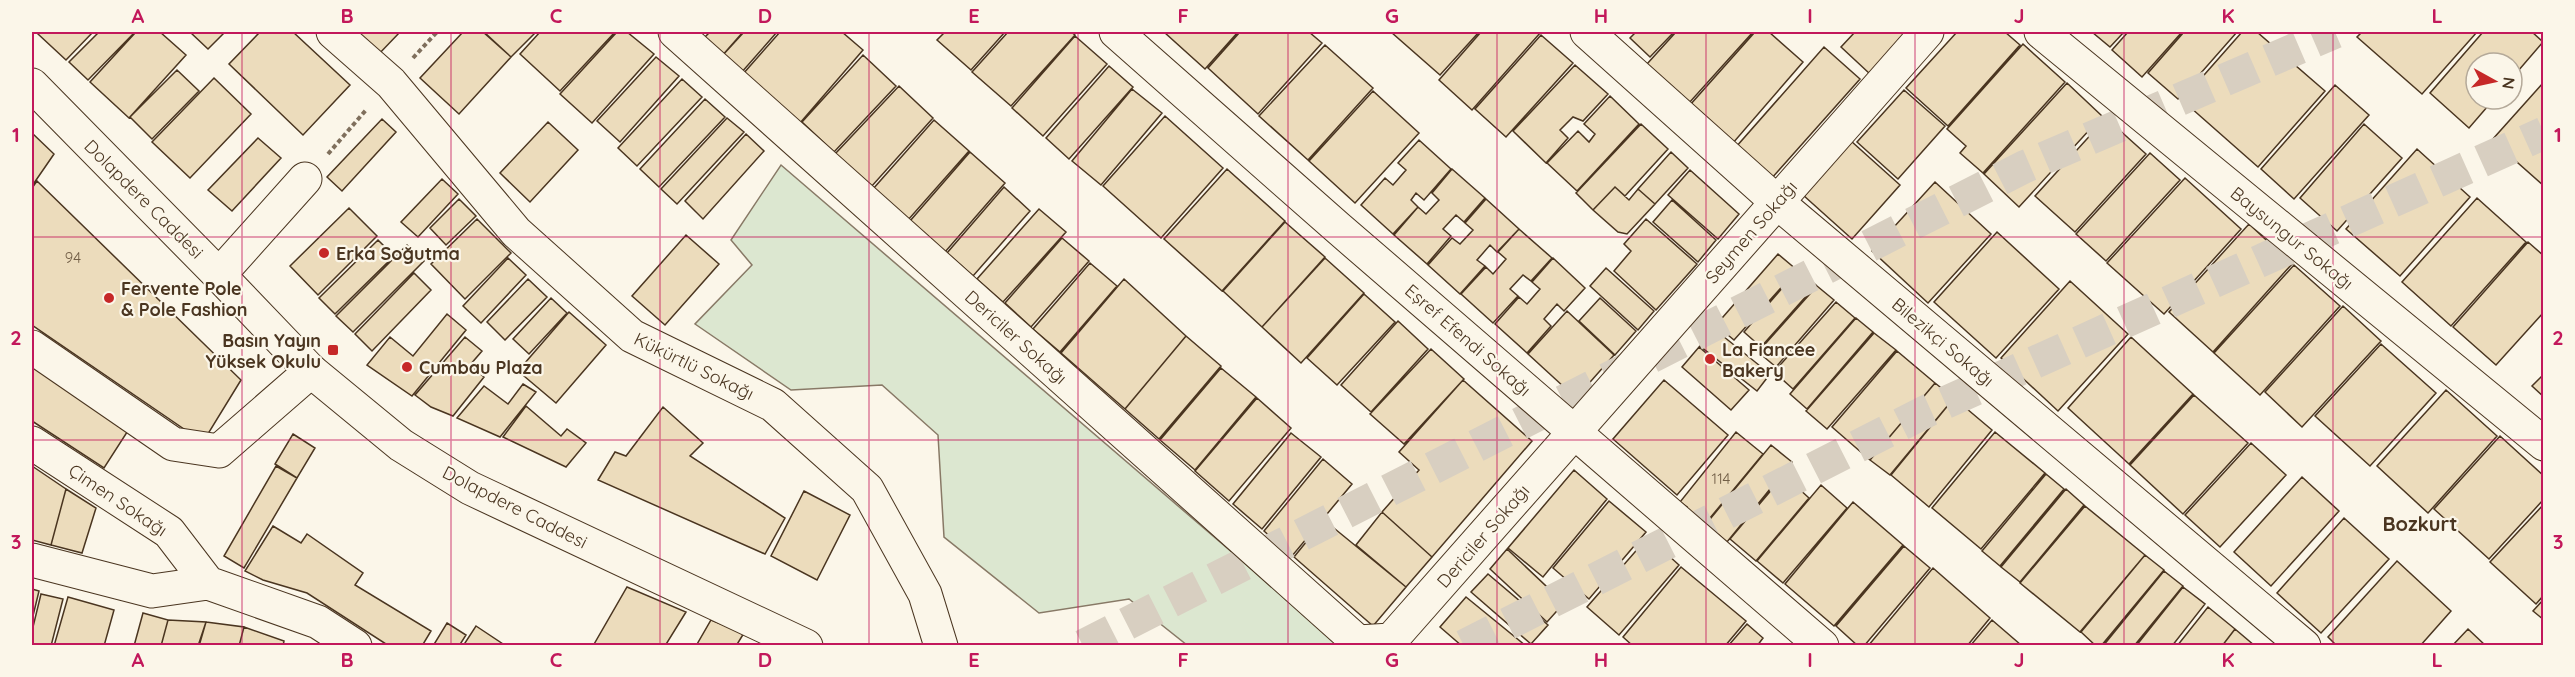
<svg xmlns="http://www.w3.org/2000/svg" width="2575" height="677" font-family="Quicksand,sans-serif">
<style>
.green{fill:#dce7d0;stroke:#887966;stroke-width:1.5}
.building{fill:#ecdcbc;stroke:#4a3520;stroke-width:1.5}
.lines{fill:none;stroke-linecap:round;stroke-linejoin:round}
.major-tunnel{stroke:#d8cfc1;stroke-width:33;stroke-dasharray:33 16;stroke-linecap:butt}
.minor-casing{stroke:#4a3520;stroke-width:35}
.major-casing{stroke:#4a3520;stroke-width:35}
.path{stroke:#7f6f5c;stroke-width:4;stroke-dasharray:4.5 3;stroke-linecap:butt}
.minor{stroke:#fbf6e9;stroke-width:33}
.major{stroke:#fbf6e9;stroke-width:33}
.grid{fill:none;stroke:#c2185b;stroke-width:1.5;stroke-opacity:0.55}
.poi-dot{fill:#c62828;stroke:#fbf6e9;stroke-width:2}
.labels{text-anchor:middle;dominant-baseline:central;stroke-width:4.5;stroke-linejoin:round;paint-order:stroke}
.number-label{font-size:15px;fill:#725f47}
.street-label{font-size:18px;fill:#4a3520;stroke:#fbf6e9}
.poi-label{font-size:18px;font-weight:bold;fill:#4a3520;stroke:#fbf6e9;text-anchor:start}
.neighbourhood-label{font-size:20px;font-weight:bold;fill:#4a3520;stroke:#fbf6e9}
.neatline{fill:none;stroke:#c2185b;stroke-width:2}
.grid-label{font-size:20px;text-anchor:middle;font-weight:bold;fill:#c2185b}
</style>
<rect width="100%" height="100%" fill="#fbf6e9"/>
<path class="green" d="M781,165L1340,645H1187L1129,599L1039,613L944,537L938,435L882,385L791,390L695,324L752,265L731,240Z"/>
<path class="building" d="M40,32H93L66,60L38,34Z
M99,32H135L88,80L69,62Z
M136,32H160L186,55L129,118L90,82Z
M190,32H225L208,49Z
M260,32H293L350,85L303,135L229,64Z
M353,32H400L377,56Z
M463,32H483L511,57L459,114L420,78Z
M484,32H536L511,57Z
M540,32H615L560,91L520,54Z
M617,32H627L654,54L592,123L560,94Z
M710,32H743L721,57L702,40Z
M744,32H777L741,73L722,56Z
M780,32H842L863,50L800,123L743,74Z
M945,32H1005L971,70L937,40Z
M1008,32H1071L1075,35L1011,106L972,72Z
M1164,32H1238L1205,69Z
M1240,32H1309L1322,43L1258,114L1208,68Z
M1391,32H1479L1440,75Z
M1481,32H1541L1472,110L1439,80Z
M1636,32H1674L1650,57L1630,38Z
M1676,32H1753L1689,103L1647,64Z
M1755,32H1769L1803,62L1733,143L1690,105Z
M1855,32H1909L1870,74L1841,47Z
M1957,32H2005L2020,45L1948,126L1906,88Z
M2092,32H2124L2110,47Z
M2128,32H2182L2142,77L2112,50Z
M2184,32H2237L2178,99L2148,73Z
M2242,32H2257L2325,91L2258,167L2182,100Z
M2362,32H2477L2422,94L2357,37Z
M2483,32H2532L2543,42L2512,78V63H2476V99H2494L2469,128L2430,93Z
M1541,35L1573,63L1506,137L1475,109Z
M1075,36L1107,64L1043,136L1012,108Z
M2023,44L2065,82L1983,173L1960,153L1966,146L1947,129Z
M1325,45L1373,88L1308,160L1259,116Z
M1824,47L1860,79L1771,179L1736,147Z
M863,55L896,86L834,152L802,122Z
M656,57L679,76L620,142L597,121Z
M1575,65L1608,94L1583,121L1573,117L1560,130L1568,138L1546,163L1513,131Z
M1109,66L1133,87L1069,159L1046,138Z
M177,70L199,91L152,139L130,117Z
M214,78L251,114L190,178L152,142Z
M682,79L702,97L637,166L618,148Z
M2544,82V186L2492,140Z
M2067,83L2102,116L2019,207L1984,174Z
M2335,85L2369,115L2294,199L2261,169Z
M899,86L933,118L871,187L835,154Z
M1132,89L1162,113L1101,185L1072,161Z
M1904,90L1945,126L1898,179L1857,142Z
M1373,91L1419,133L1355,203L1309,161Z
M1610,96L1639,124L1577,191L1547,163L1578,131L1589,142L1595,134L1584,124Z
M705,99L725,117L659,187L640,169Z
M1165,116L1223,168L1161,238L1103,186Z
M727,118L744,132L677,204L661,189Z
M2106,118L2146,154L2075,232L2035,196Z
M382,119L396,132L342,191L327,177Z
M934,120L969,151L908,220L873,189Z
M548,122L578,150L530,202L500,173Z
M1641,124L1668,149L1625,196L1615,187L1593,210L1576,193Z
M2364,124L2402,158L2337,231L2300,198Z
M32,133L54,154L32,186Z
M746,134L764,151L703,219L685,201Z
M258,138L281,158L232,211L208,190Z
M1419,140L1451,169L1424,200L1416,193L1411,200L1418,207L1393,234L1361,205L1385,178L1393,185L1406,170L1398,163Z
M1851,141L1900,185L1852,239L1803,195Z
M2417,149L2470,197L2400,276L2346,229Z
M970,152L1005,183L945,252L910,221Z
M1671,152L1688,168L1655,204L1638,189Z
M2150,153L2180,180L2106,261L2076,234Z
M1227,169L1285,221L1222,291L1164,239Z
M1452,169L1485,198L1464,222L1456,215L1443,229L1451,236L1427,264L1394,235L1418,207L1426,214L1439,200L1432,193Z
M1690,170L1739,214L1718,239L1668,195Z
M2185,178L2241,229L2164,314L2107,263Z
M442,179L458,194L418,237L401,222Z
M37,181L241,380L203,442L32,325V188Z
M1935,182L1991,234L1928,303L1872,251Z
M1004,187L1030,211L973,276L947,253Z
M1615,187L1629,200L1638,189L1655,204L1627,234L1618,232L1593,210Z
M2477,198L2526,242L2451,326L2402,282Z
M459,199L476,216L446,245L430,228Z
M1486,199L1519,229L1497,252L1490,245L1477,260L1485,266L1460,294L1428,265L1452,238L1460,244L1473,230L1465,223Z
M1672,200L1716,240L1698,262L1653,222Z
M349,208L377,236L318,295L290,266Z
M1039,209L1066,232L1003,302L977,279Z
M477,219L511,253L465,299L431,264Z
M1646,219L1697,264L1656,310L1614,271L1631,251L1624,244Z
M1285,222L1325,257L1262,327L1223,291Z
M2249,224L2292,264L2213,352L2169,312Z
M1519,229L1552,258L1531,281L1523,275L1510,289L1518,296L1493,323L1461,294L1486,267L1493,274L1506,259L1498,252Z
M1997,232L2059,289L1996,358L1934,302Z
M686,235L719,264L665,325L632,296Z
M1062,238L1089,261L1031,327L1005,303Z
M378,240L394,256L335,314L319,298Z
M2528,242L2544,256V312L2496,365L2453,327Z
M407,245L424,261L353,332L336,316Z
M1778,254L1797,270L1734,340L1716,325Z
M508,258L526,275L481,323L463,306Z
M1325,258L1364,293L1301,363L1262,327Z
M1553,258L1585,288L1564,311L1557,304L1544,319L1551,326L1527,353L1495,324L1519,297L1527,304L1540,289L1532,282Z
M1090,263L1117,286L1060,352L1033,329Z
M2294,265L2340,306L2260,395L2214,353Z
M1606,268L1654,311L1638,330L1590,286Z
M1798,270L1816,285L1761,347L1744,332Z
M414,273L431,290L372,351L355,334Z
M528,279L547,297L505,340L487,322Z
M1124,279L1186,336L1125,409L1061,353Z
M2070,281L2128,334L2058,411L2001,358Z
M1817,286L1834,300L1776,367L1758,352Z
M1364,294L1395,322L1337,385L1307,358Z
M551,298L567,313L529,354L513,339Z
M1600,298L1636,331L1615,355L1579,321Z
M1836,302L1855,318L1793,389L1774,372Z
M2343,306L2381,341L2302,427L2265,392Z
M1567,311L1614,355L1576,398L1528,354Z
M569,312L606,345L556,403L518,371Z
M447,314L466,330L412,396L367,365L390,337L413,356Z
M1856,318L1873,332L1807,409L1790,394Z
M1398,321L1428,349L1371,412L1341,385Z
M1713,328L1770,374L1757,391L1700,346Z
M1874,333L1896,350L1827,429L1806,411Z
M1186,336L1221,366L1159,439L1125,409Z
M465,337L482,351L470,365L484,377L453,416L431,407L415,395Z
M2131,337L2193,394L2129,464L2068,408Z
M2381,344L2436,393L2370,466L2315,416Z
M1699,347L1749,390L1731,410L1682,367Z
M1431,349L1464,379L1404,444L1370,414Z
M1897,351L1935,383L1870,460L1832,427Z
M32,362L131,426L104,468L32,421Z
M1221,368L1256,397L1195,470L1160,440Z
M2544,374V397L2532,386Z
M1463,380L1532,441L1432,557L1382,512L1419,470L1399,452Z
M1664,380L1728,435L1677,495L1613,439Z
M1935,383L1954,398L1890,475L1870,460Z
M523,384L536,392L500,437L457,418L484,386L508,404Z
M2446,390L2497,436L2428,513L2377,466Z
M2194,395L2248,443L2183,514L2130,465Z
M1257,398L1291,428L1229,501L1195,471Z
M1954,398L1992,430L1929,507L1891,475Z
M526,406L561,436L567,429L586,443L566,467L503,437Z
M663,407L703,443L690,456L785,518L765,554L598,480L615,452L626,456Z
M1736,432L1763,454L1705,524L1683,512L1687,507L1680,502Z
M1995,432L2045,473L1981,549L1932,508Z
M1291,433L1321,457L1262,529L1233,504Z
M293,434L315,448L297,478L275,464Z
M2500,436L2544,476V499L2489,559L2434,509Z
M2251,443L2286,475L2220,547L2185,515Z
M1771,445L1792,462L1727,542L1706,524Z
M1323,459L1352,484L1292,556L1264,531Z
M32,466L66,489L51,545L32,540Z
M276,466L297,478L244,568L224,556Z
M1574,470L1607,499L1543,577L1508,548Z
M2046,474L2064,489L2000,566L1982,551Z
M1784,475L1809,498L1756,561L1730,539Z
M2302,477L2339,511L2271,586L2234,552Z
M1821,485L1847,508L1783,583L1757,561Z
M66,489L96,508L82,553L51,545Z
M2066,489L2084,505L2020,582L2001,567Z
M804,491L850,515L817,580L771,556Z
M1609,501L1646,532L1589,599L1553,568Z
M1853,502L1903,545L1834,626L1785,584Z
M2544,504V595L2536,604L2490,562Z
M2085,506L2145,555L2080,632L2020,583Z
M1382,512L1432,557L1406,587L1356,545Z
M2344,518L2389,559L2321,633L2277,593Z
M1324,520L1406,587L1373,626L1294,557Z
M273,526L301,543L307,534L363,573L355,585L431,631L422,646H389L307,593L263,580L245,571Z
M1648,537L1679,565L1619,635L1587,607Z
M1904,546L1930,568L1864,646H1858L1836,626Z
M1507,549L1564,603L1547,622L1490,569Z
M2145,555L2164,570L2101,646H2096L2081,632Z
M2397,561L2451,611L2420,646H2337L2328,637Z
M1681,567L1746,621L1725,646H1633L1623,637Z
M1933,568L1990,618L1967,646H1868Z
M2164,571L2183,586L2134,646H2103Z
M1488,574L1548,625L1531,644L1471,592Z
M627,587L686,612L665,646H593Z
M2183,587L2205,604L2172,646H2136Z
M32,589L39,591L32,620Z
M41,594L63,599L51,646H32V631Z
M68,597L114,610L104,646H54Z
M1466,597L1526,646H1462L1440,627Z
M2544,599V620L2533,611Z
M2208,607L2235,629L2222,646H2177Z
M143,613L168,620L161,646H134Z
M168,620L206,622L198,646H161Z
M711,620L744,633L736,646H696Z
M1992,620L2021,645L2020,646H1970Z
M206,622L244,627L239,646H199Z
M447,623L466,635L459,646H433Z
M1747,624L1763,638L1757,646H1728Z
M476,626L506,646H463Z
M244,627L284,641L283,646H239Z
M2235,629L2255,646H2222Z
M2468,629L2486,646H2452Z"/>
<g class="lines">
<path class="major-tunnel" d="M1083,646L2024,167L2335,32
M1464,646L1929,410L2544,133"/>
<g class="minor-casing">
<path id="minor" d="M333,32L391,83L516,232L632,336L773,405L867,489L925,594L941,646
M675,32L1358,642L1391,640L1927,32
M1116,32L1337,227L1822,646
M1587,32L1777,202L2304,646
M2041,32L2544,444
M219,275L305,179
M32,347L173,444L219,451L311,371
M32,443L169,532L208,583L318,622L355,646
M32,560L152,591L208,583"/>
</g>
<g class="major-casing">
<path id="major" d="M32,85L219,275L311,371L401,445L470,488L806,646"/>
</g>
<path class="path" d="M413,58L437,32
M328,154L366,110"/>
<use href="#minor" class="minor"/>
<use href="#major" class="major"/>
</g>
<path class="grid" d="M242,32V646M451,32V646M660,32V646M869,32V646M1078,32V646M1288,32V646M1497,32V646M1706,32V646M1915,32V646M2124,32V646M2333,32V646M32,237H2544M32,440H2544"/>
<g class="poi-dot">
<circle cx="324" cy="253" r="6"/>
<circle cx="109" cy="298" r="6"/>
<rect x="327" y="344" width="12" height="12" rx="3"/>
<circle cx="1710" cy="359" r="6"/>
<circle cx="407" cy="367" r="6"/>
</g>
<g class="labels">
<g class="number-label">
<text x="73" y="257">94</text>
<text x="1721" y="478">114</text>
</g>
<g class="street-label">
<text transform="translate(144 199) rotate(45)">Dolapdere Caddesi</text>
<text transform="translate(1751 232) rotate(-49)">Seymen Sokağı</text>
<text transform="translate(2292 238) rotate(39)">Baysungur Sokağı</text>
<text transform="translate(1016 337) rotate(42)">Dericiler Sokağı</text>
<text transform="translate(1468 340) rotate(41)">Eşref Efendi Sokağı</text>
<text transform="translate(1943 342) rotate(40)">Bilezikçi Sokağı</text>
<text transform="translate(694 366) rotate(26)">Kükürtlü Sokağı</text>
<text transform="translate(118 500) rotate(34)">Çimen Sokağı</text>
<text transform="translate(515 507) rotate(27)">Dolapdere Caddesi</text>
<text transform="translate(1483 536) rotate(-49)">Dericiler Sokağı</text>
</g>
<g class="poi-label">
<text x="336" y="253">Erka Soğutma</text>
<text x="121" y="288">Fervente Pole<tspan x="121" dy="21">&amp; Pole Fashion</tspan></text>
<text x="321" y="340" text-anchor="end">Basın Yayın<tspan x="321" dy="21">Yüksek Okulu</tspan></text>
<text x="1722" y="349">La Fiancee<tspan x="1722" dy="21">Bakery</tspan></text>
<text x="419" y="367">Cumbau Plaza</text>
</g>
<g class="neighbourhood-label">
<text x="2420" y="523">Bozkurt</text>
</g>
</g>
<rect width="2575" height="677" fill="none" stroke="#fbf6e9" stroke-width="66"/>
<g transform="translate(2494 81) rotate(98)"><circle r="28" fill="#fbf6e9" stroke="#b4a999" stroke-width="1.5"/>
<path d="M0-4.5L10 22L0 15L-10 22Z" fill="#c62828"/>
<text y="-9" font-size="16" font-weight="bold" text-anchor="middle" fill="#4a3520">N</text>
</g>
<rect x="33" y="33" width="2509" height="611" class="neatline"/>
<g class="grid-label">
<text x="138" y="23">A</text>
<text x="347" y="23">B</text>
<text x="556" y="23">C</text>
<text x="765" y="23">D</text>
<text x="974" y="23">E</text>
<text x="1183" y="23">F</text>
<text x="1392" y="23">G</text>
<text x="1601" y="23">H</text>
<text x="1810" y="23">I</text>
<text x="2019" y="23">J</text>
<text x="2228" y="23">K</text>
<text x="2437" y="23">L</text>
<text x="16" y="142">1</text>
<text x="2558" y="142">1</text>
<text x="16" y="345">2</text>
<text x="2558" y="345">2</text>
<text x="16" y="549">3</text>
<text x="2558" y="549">3</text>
<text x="138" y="667">A</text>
<text x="347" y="667">B</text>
<text x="556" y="667">C</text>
<text x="765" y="667">D</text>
<text x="974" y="667">E</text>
<text x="1183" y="667">F</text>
<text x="1392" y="667">G</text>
<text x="1601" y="667">H</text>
<text x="1810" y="667">I</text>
<text x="2019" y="667">J</text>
<text x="2228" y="667">K</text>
<text x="2437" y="667">L</text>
</g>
</svg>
